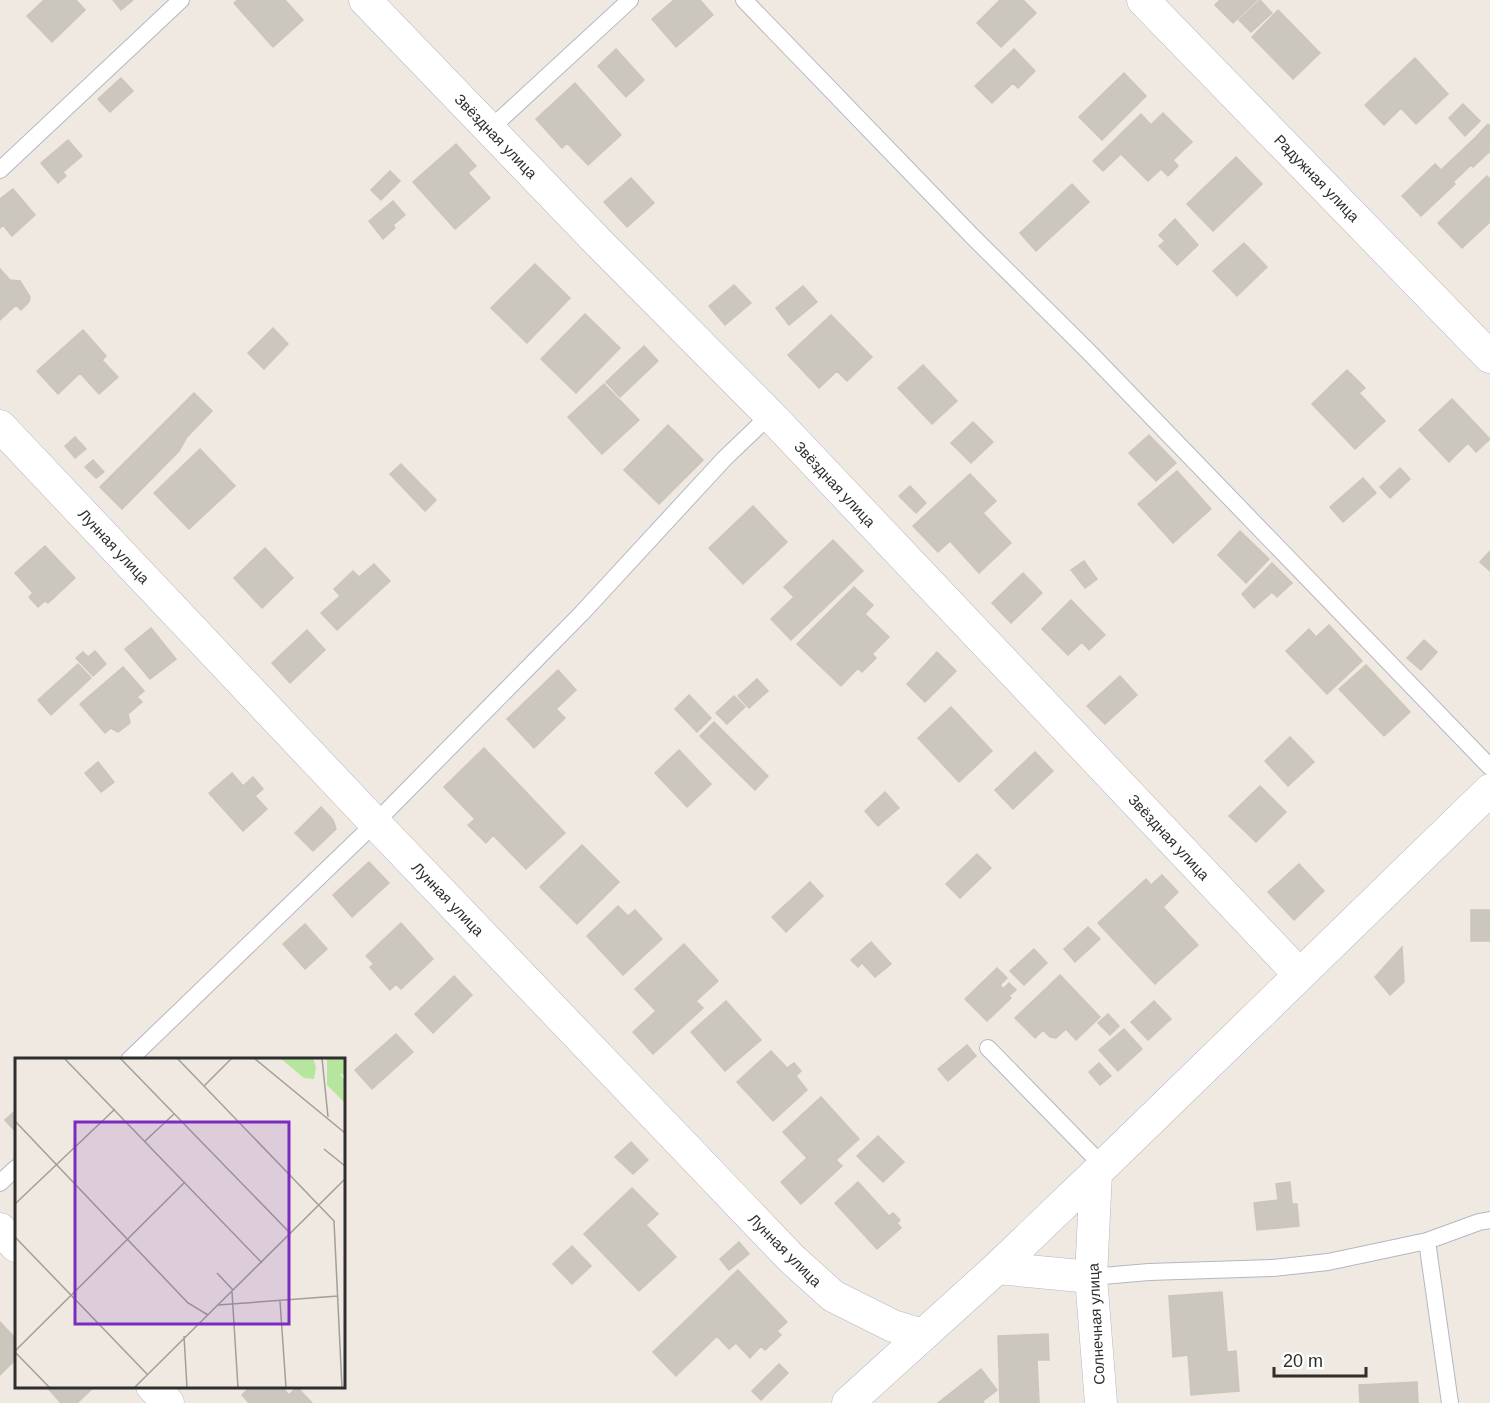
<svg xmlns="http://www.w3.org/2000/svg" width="1490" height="1403" font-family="Arial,sans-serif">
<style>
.building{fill:#cbc7bf;stroke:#cbc5ba;stroke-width:1.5}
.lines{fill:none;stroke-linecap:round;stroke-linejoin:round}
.service-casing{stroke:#b4b7c1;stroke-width:18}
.minor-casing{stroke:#b4b7c1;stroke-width:33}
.service{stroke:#fff;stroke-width:16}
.minor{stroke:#fff;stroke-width:32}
.labels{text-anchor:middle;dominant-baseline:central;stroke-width:4.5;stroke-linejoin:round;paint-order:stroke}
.street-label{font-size:15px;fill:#2e2e2e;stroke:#fff}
.inset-road{fill:none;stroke:#a29e99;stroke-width:1.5}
.view{fill:#7b2cbf;fill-opacity:0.15;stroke:#7b2cbf;stroke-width:3}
.inset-edge{fill:none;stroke:#2e2e2e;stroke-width:3}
</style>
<rect width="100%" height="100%" fill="#efe9e1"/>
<path class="building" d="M44,0H76L85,10L52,42L27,16Z
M113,0H133L121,10Z
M238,0H285L303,20L273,47L234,3Z
M674,0H700L713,15L676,47L652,19Z
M1000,0H1023L1036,13L1001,47L977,23Z
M1220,0H1257L1233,23L1215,5Z
M1260,0L1272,13L1251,32L1239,20Z
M1278,10L1320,53L1293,79L1252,37Z
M616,49L644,80L626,97L598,66Z
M1014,49L1035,71L1018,88L1013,83L992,103L975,86Z
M1415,58L1448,94L1416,124L1401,108L1384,125L1365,105Z
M1124,73L1146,96L1102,140L1079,117Z
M121,78L133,91L110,112L98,99Z
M575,83L621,135L588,165L567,143L562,148L536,119Z
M1463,104L1480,121L1465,136L1449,118Z
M1163,113L1192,142L1173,160L1178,166L1168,176L1161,169L1148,181L1121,154Z
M1141,114L1151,125L1103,171L1093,161Z
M1488,124L1490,126L1489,152L1475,138Z
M1475,138L1489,152L1473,167L1471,165L1453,182L1441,170Z
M68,140L82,156L63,172L66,176L58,183L41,163Z
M456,144L476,166L468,173L490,198L455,229L413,182Z
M1236,157L1262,184L1213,231L1187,204Z
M1435,164L1455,184L1421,216L1402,196Z
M390,171L400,181L381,200L371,190Z
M1487,176L1490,179V222L1462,248L1438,223Z
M631,178L654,203L627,227L604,202Z
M1072,184L1089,202L1036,251L1020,233Z
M13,189L35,215L12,236L3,225L0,228V199Z
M393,201L405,215L393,225L395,228L383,239L369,221Z
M1175,219L1198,245L1177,265L1159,246L1165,241L1159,235Z
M1244,243L1267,267L1237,296L1213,271Z
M535,264L570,298L527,343L491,308Z
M0,269L10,280L20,281L30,297L29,302L21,310L16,305L0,320Z
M734,285L751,303L725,325L709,306Z
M803,286L817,302L789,325L776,308Z
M585,314L620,348L576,393L541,359Z
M831,315L872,357L847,381L837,371L819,388L788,355Z
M273,328L288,344L264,369L248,353Z
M83,330L106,356L102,360L118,377L99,394L80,373L58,394L37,371Z
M644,346L658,361L620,397L606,382Z
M923,365L957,401L932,424L898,388Z
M1347,370L1365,388L1359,393L1385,421L1355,449L1312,404Z
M604,384L639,420L602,454L568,417Z
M194,393L212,411L187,437L179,451L122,509L100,487Z
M1452,399L1490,439L1476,452L1468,443L1449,462L1419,430Z
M973,422L993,442L971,463L951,443Z
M668,425L703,460L659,504L624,470Z
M1149,435L1176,463L1156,481L1129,453Z
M75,437L86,449L75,458L65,446Z
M200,449L235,486L189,529L154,493Z
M93,460L104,472L96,478L85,467Z
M401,464L436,500L425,511L390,474Z
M1400,468L1410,479L1390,498L1380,487Z
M1177,471L1211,509L1173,543L1138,504Z
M970,474L996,501L983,513L1011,543L979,573L950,541L938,552L913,526Z
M1363,478L1376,493L1343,522L1330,507Z
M910,486L926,503L916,513L899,496Z
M753,506L787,542L743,584L709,548Z
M1240,531L1269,559L1246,583L1218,555Z
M833,540L863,571L791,640L771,619L794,597L784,587Z
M45,546L75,578L48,603L45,601L38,607L29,597L33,593L15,573Z
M265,548L293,578L262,608L234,578Z
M1490,551V571L1480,562Z
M1084,561L1097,579L1085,588L1071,570Z
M1272,563L1292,583L1277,597L1272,592L1254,608L1242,594Z
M374,564L390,581L337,630L321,613L340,596L334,589L353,571L359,577Z
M1023,573L1042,593L1011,623L992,603Z
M854,587L873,605L865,614L889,637L872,654L876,658L862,672L858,668L841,686L797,644Z
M1071,600L1105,635L1089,650L1082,642L1068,655L1042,629Z
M1329,625L1362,661L1327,694L1286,651L1309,629L1316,637Z
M151,628L176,659L150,679L125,649Z
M307,630L325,650L290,683L272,663Z
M1424,640L1437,652L1421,670L1407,658Z
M95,651L106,664L93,676L76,658L83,652L88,657Z
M937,652L956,671L925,702L907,684Z
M78,664L91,678L51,715L38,700Z
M1366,665L1410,712L1384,736L1339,689Z
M123,667L144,691L137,697L142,702L128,714L130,723L118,732L111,728L105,733L80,704Z
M558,670L576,690L556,709L565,718L534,748L507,719Z
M1120,676L1137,695L1105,724L1087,706Z
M757,679L768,691L749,708L738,696Z
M689,695L711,718L697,732L675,709Z
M734,696L745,707L727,724L716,713Z
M951,707L992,751L959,782L918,738Z
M714,722L768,776L755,790L700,736Z
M1290,737L1314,762L1288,786L1265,761Z
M484,748L565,833L526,869L493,835L486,843L468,825L475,819L444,787Z
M679,750L711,784L687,807L655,773Z
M1035,752L1053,771L1013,809L995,790Z
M98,762L114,782L101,792L85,773Z
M232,773L243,786L253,777L263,789L255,796L267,809L243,831L209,793Z
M1260,786L1286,812L1256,842L1229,816Z
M885,792L899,808L878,826L865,811Z
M321,807L333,820L336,829L313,851L295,833Z
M582,845L619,882L577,924L540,887Z
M977,854L991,868L960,898L946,884Z
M369,862L389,883L352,917L333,895Z
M1299,864L1324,891L1294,920L1268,892Z
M1162,875L1178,892L1163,907L1198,945L1155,984L1098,923L1146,879L1151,885Z
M810,882L823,896L786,932L772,917Z
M618,906L628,916L635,910L662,939L623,975L587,936Z
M1471,910H1490V941H1471Z
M401,923L433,959L401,989L396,984L390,990L370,967L374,964L366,956Z
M305,924L327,949L305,969L283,944Z
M1088,927L1100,939L1075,962L1064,949Z
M871,942L891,964L875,977L862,963L858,967L851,960Z
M684,944L718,981L696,1001L703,1008L653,1054L633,1032L656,1011L635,989Z
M1402,947L1404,982L1390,995L1375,977Z
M1034,949L1047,963L1024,985L1010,971Z
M997,968L1007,978L1000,985L1003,989L1009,983L1016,990L1009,996L1011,998L987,1021L965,999Z
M1060,975L1100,1017L1076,1040L1066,1029L1056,1038L1050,1037L1043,1030L1035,1038L1015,1018Z
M454,976L472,995L433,1033L415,1014Z
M726,1001L761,1040L725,1071L691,1032Z
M1154,1001L1171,1019L1148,1040L1131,1022Z
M1108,1014L1119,1026L1110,1035L1098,1023Z
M1124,1029L1142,1049L1118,1071L1099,1050Z
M396,1034L413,1052L372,1089L355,1070Z
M967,1045L976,1056L948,1081L938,1069Z
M771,1051L787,1068L794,1063L801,1071L796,1076L807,1090L773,1121L737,1082Z
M1099,1063L1111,1076L1100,1085L1089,1072Z
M821,1097L859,1139L836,1160L842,1166L801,1204L781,1182L807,1158L783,1132Z
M16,1110V1132L5,1120Z
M878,1136L904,1162L883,1182L857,1156Z
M631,1142L648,1160L633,1174L615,1157Z
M858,1182L889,1216L893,1213L900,1220L897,1223L901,1228L877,1249L835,1203Z
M1290,1182L1292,1204H1297L1299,1226L1257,1230L1254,1203L1278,1200L1276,1184Z
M632,1188L658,1214L646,1225L676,1257L639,1291L584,1234Z
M739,1242L749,1254L729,1270L720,1259Z
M572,1246L591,1266L572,1284L553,1264Z
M738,1270L787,1322L777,1331L781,1335L765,1350L761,1346L750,1358L736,1343L729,1349L717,1336L676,1376L653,1352Z
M1222,1292L1227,1352L1236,1351L1239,1391L1191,1395L1188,1355L1173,1357L1169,1296Z
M0,1322L16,1339V1359L0,1375Z
M1048,1334L1049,1360H1037L1039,1403H1000L998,1336Z
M779,1364L788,1373L761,1400L752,1391Z
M981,1369L997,1390L983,1401L984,1403H938Z
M1417,1382L1418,1403H1360L1359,1385Z
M46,1386H90L92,1389L77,1403H61Z
M251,1386H281L289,1395L297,1387L312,1403H249L242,1395Z"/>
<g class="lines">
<g class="service-casing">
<path id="service" d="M744,0L973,237L1088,351L1490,767
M490,129L630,0
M0,170L181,0
M988,1048L1103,1166
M129,1060L375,823L582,613L725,458L770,415
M0,1183L16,1168
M1427,1241L1450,1403
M1091,1277L1149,1272L1273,1268L1328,1262L1427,1241L1479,1222L1490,1220"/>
</g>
<g class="minor-casing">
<path id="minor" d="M365,0L601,245L770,415L1299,974
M1143,0L1490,357
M0,426L375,823L791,1258L833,1296L893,1326L923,1335
M1096,1173L1091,1277L1101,1403
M0,1229L16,1246
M997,1268L1091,1277
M152,1386L168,1403
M848,1403L997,1268L1096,1173L1490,790"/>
</g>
<use href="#service" class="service"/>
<use href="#minor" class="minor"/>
</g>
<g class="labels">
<g class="street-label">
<text transform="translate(496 136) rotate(46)">Звёздная улица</text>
<text transform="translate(1317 178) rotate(46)">Радужная улица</text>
<text transform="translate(835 484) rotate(47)">Звёздная улица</text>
<text transform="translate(114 546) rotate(47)">Лунная улица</text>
<text transform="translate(1169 837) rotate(47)">Звёздная улица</text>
<text transform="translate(448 899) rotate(46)">Лунная улица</text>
<text transform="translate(785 1250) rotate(45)">Лунная улица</text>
<text transform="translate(1096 1324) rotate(-93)">Солнечная улица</text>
</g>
</g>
<g transform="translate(15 1058)">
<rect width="330" height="330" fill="#efe9e1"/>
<path d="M265,0H298L301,9L299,21L289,20ZM312,0H330V17L325,16L330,23V45L312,27Z" fill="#b6e59e"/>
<path class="inset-road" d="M49,0L247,205M105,0L276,176M162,0L319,163L327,330M239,0L330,75M307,0L313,59M189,28L217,0M0,63L173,245L193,257M130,83L159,56M309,91L330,108M0,146L100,51M0,179L132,316M202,215L218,232M217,234L223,330M265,243L271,330M203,247L323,238M169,278L172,330M0,293L170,124M0,294L35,330M119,330L330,121"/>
<path class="view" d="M60,64H274V266H60Z"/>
<rect width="330" height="330" class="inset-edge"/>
</g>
<path d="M1274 1367v9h92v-9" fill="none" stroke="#2e2e2e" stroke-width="3"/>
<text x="1283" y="1367" font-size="18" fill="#2e2e2e" stroke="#ffffff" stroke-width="4.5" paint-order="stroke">20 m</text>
</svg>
